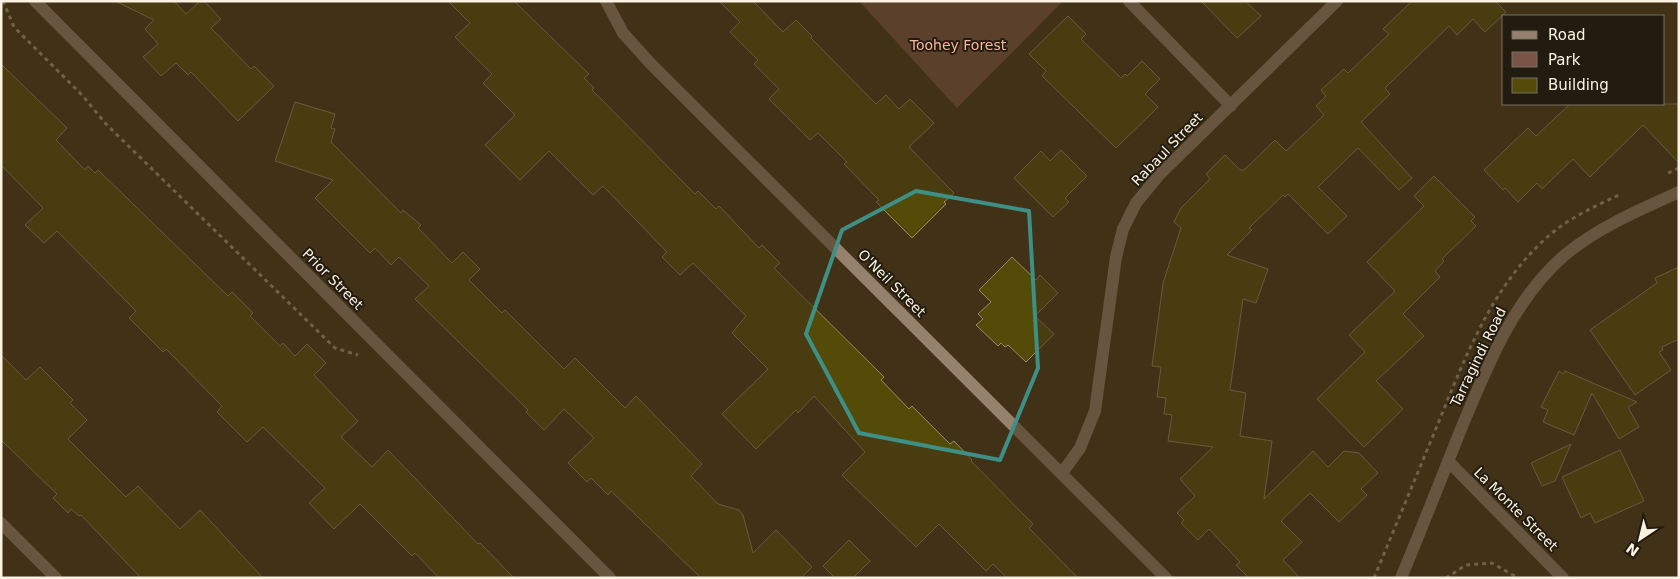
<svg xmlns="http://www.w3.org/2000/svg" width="1680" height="579" font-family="'DejaVu Sans',sans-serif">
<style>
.green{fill:#7a5446}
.building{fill:#534b07;stroke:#918d6c}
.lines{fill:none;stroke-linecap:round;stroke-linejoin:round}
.path{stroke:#a69a85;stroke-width:3;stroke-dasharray:4 4;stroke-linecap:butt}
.minor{stroke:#96816f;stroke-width:12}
.marked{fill:none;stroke:#3e8f85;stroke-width:4;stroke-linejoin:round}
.labels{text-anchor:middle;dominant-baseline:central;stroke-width:4;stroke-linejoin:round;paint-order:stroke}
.park-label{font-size:14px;fill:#fcb69d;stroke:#221b0f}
.street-label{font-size:14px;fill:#fcf2e2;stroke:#221b0f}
</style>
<rect width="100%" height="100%" fill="#413217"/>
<path class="green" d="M859,1H1063L957,108Z"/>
<path class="building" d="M115,1H174L186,14L200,1H204L221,19L211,28L251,69L254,66L274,86L238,121L191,72L188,75L176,63L161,76L143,57L158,44L145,29L154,20Z
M448,1H514L589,74L584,78L594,88L592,90L695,194L698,191L716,209L719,206L759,248L762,245L780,263L774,268L884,377L881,380L909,409L912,406L950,444L954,441L972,460L971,461L1033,524L1029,528L1078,578H1007L993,564L986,571L939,524L916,547L842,475L865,452L814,396L798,413L796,410L756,449L722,414L768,369L732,333L746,316L693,263L680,275L662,257L667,252L603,186L593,195L549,151L520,180L485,145L515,115L483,83L492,74L455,37L470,23Z
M719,1H753L783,32L796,20L812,36L811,38L876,104L886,95L899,109L910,99L934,123L909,147L954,193L944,202L946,204L912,238L876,202L879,200L844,164L847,162L818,133L810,140L769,99L779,89L754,64L758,60L730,32L740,22Z
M1201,1H1245L1261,16L1237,38Z
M1412,1H1495L1506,12L1485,32L1473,19L1457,35L1449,26L1385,88L1390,94L1361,122L1412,178L1399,190L1358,148L1318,187L1347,216L1328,234L1288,194L1285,197L1283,195L1249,228L1252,230L1227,255L1268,269L1256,303L1243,299L1230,390L1246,393L1240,436L1272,441L1264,499L1313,451L1328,467L1344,451L1359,453L1378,473L1361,489L1367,495L1339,522L1310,493L1281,521L1302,542L1283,560L1300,578H1249L1236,565L1240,562L1209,529L1198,540L1181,523L1184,520L1177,513L1195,496L1180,479L1213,447L1168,441L1172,415L1164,414L1166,398L1157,397L1161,367L1152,366L1163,283L1181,228L1174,222L1181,208L1210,179L1206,174L1225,155L1240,170H1244L1275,140L1286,151L1324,115L1316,106L1326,96L1321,90L1344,69L1348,73L1389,34L1383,29Z
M1068,16L1086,34L1081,39L1121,78L1125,74L1127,76L1142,61L1160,79L1145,94L1158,107L1116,148L1042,76L1046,71L1029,54Z
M1,64L67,128L56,140L85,170L88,166L95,173L98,170L228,296L232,292L253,313L250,316L280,346L283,343L295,356L307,344L326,363L314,375L358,421L341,437L372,467L388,450L478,544L480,543L514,578H439L415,553L412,556L360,504L334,529L309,503L325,488L263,427L247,442L217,412L222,406L166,349L163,352L129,318L136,311L57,231L44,243L25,225L43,208L1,165Z
M295,102L335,114L331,128L335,129L331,142L401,213L403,210L421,225L418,228L452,263L463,252L480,269L469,280L502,313L505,310L564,369L575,358L625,408L636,396L702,464L691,476L718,504L739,510L743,515L753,553L776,530L812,567L801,578H701L611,491L608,495L591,478L587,482L568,463L594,438L564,409L544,430L526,412L528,410L415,299L429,286L399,257L391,265L375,248L370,253L315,198L333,180L275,161Z
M1570,104H1679V163L1643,125L1590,177L1573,159L1542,189L1537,183L1518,202L1505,188L1503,190L1484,170L1528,128L1536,136Z
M1061,150L1087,176L1065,198L1069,202L1053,217L1014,178L1041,151L1050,161Z
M1434,176L1475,217L1471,221L1476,226L1442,259L1444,261L1435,271L1440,277L1403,314L1424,336L1376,381L1403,409L1364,447L1317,399L1365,352L1349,335L1395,291L1367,262L1424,206L1414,196Z
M1012,257L1036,280L1040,275L1058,293L1035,316L1054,334L1026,362L1008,345L1005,347L1001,343L998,346L976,325L983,319L978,314L991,302L979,290Z
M1679,267V339L1662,347L1663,350L1659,352L1671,370L1635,395L1590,330L1657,283L1655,278Z
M1,355L26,380L40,367L73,400L70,403L87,420L68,439L126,497L138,486L180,529L200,510L263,578H141L81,515L79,516L71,509L68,513L53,498L57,494L1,440Z
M1559,371L1563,374L1565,371L1637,402L1628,407L1639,427L1619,439L1592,393L1574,435L1543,422L1548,410L1541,407Z
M1571,444L1555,481L1542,486L1531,463Z
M1620,450L1644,501L1595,523L1590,513L1581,518L1562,477Z
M849,540L870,561L853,578H835L823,566Z"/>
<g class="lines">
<path class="path" d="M3,1L14,27L82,95L106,124L335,348L358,355
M1668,173L1679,168
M1374,578C1395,527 1416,477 1437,426C1464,360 1490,290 1544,240C1565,220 1593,207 1619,195
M1446,578L1466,565L1492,563L1518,578"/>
<path class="minor" d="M35,1L610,578
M606,1L623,33L650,63L1166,578
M1129,1L1231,106
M1448,461L1563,578
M1062,473L1080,448L1095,411L1116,257L1123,229L1136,203L1160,174L1337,1
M1,523L56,578
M1401,578C1421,530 1440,482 1459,434C1486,369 1512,300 1566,254C1599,227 1641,209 1679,192"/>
</g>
<path d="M0 0H1680V579H0ZM916,191L1029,211L1038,368L1000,460L859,433L806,334L842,230Z" fill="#413217" fill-opacity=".55" fill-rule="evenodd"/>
<path class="marked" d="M916,191L1029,211L1038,368L1000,460L859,433L806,334L842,230Z"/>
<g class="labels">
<g class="park-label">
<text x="958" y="45">Toohey Forest</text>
</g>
<g class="street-label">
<text transform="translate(1167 149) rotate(-46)">Rabaul Street</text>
<text transform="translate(333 279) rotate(45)">Prior Street</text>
<text transform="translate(892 283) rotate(45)">O'Neil Street</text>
<text transform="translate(1478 357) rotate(-64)">Tarragindi Road</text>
<text transform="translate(1516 509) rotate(45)">La Monte Street</text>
</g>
</g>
<rect width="1680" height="579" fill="none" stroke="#fcf2e2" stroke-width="5"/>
<rect x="1502" y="15" width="162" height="90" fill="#221b0f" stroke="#797163"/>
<rect x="1512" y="31" width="25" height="8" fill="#96816f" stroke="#797163"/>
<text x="1548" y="40" font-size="15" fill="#fcf2e2">Road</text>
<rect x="1512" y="52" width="25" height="15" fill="#7a5446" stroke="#797163"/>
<text x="1548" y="65" font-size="15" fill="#fcf2e2">Park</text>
<rect x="1512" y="78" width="25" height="15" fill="#534b07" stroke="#797163"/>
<text x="1548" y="90" font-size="15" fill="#fcf2e2">Building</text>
<g transform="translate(1640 539) rotate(215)" stroke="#221b0f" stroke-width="4" paint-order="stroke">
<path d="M0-4L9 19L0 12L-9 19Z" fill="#fcf2e2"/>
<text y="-8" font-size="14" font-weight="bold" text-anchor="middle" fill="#fcf2e2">N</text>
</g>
</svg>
